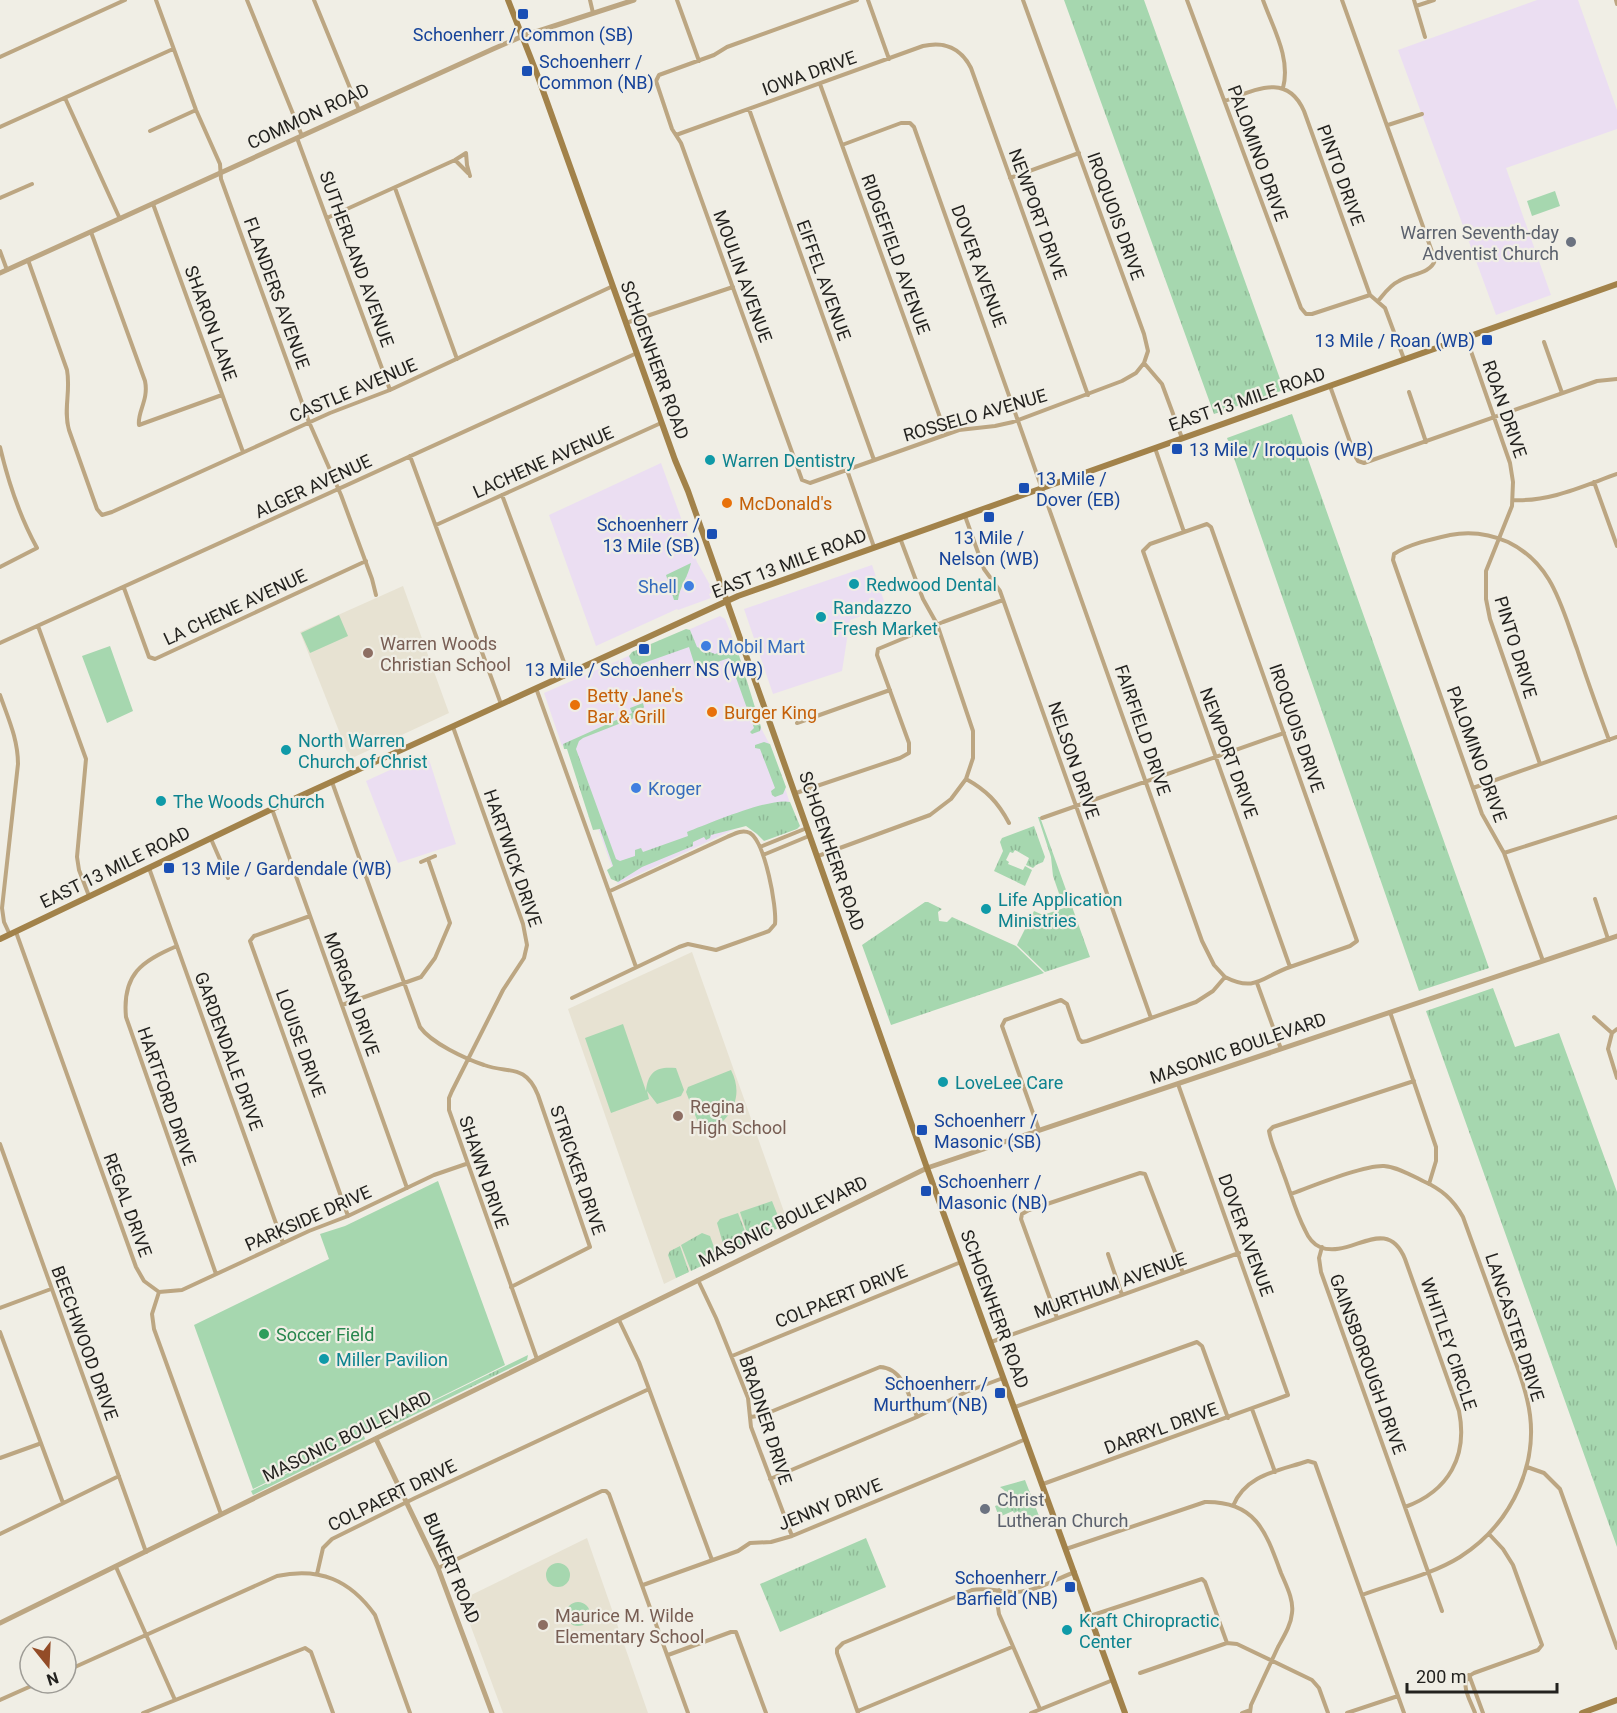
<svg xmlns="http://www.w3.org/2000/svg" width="1617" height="1713" font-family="Roboto,sans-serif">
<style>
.commercial{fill:#ebdef2}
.built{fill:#e7e2d2}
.grass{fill:url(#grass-tufts)}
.green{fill:#a6d7af}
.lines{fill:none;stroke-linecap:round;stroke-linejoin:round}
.minor{stroke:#bca682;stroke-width:4}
.tertiary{stroke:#bca682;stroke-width:5}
.secondary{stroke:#a2824a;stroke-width:6}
.transit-dot{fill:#1a4fb4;stroke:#f0eee5;stroke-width:2}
.worship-dot{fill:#6b7280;stroke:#f0eee5;stroke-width:2}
.culture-dot{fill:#0f9aa8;stroke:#f0eee5;stroke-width:2}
.food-dot{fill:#e8710a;stroke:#f0eee5;stroke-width:2}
.shop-dot{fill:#3f7fe0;stroke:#f0eee5;stroke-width:2}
.education-dot{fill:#8d6e63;stroke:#f0eee5;stroke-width:2}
.leisure-dot{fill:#2e9e5b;stroke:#f0eee5;stroke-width:2}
.labels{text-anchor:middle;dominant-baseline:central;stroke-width:4.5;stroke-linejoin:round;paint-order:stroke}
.transit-label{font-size:18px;fill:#164399;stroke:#f0eee5;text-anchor:start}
.street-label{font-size:18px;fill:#23221f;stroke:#f0eee5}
.worship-label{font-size:18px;fill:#5b616d;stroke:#f0eee5;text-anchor:end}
.culture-label{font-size:18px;fill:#0d838f;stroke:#f0eee5;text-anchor:start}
.food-label{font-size:18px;fill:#c56008;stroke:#f0eee5;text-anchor:start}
.shop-label{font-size:18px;fill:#366cbe;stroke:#f0eee5;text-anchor:start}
.education-label{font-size:18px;fill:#785e54;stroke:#f0eee5;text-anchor:start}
.leisure-label{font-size:18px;fill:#27864d;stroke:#f0eee5;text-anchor:start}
</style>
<defs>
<pattern id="grass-tufts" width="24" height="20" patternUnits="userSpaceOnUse" patternTransform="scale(1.5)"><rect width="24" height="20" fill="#a6d7af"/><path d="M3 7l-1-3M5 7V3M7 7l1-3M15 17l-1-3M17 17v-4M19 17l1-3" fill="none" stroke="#8fb896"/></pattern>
</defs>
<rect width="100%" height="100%" fill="#f0eee5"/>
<path class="commercial" d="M1537,0H1578L1617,110V129L1506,168L1551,295L1496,315L1398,50Z
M661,463L697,562L714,592L709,594L711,598L678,610L677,609L596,646L549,515Z
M872,565L886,607L850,620L842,671L773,694L744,609Z
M720,616L725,619L730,631L762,730L771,747L790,803L618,884L568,744L562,746L544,693Z
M427,753L456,844L398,863L366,781Z"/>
<path class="built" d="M403,586L449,713L350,759L300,632Z
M692,952L788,1223L664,1284L568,1009Z
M587,1538L648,1713H503L461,1600Z"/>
<path class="grass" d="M1064,0H1144L1284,390L1214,414Z
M1292,414L1489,968L1419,991L1227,438Z
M691,563C688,577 680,586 678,600H674L666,575Z
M686,629L690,630L697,647L715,654L734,647L738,652L761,727L760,731L752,734L750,732L754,728L729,658L700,668L695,666L689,647L641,664L640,669L634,667L629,656L632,652Z
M643,703L644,707L639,716L583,738L579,741L576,749L616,859L620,861L635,856V850L641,848L643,852L688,836L687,832C708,824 771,797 790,802L800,826L797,829L764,841L757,834L746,826L711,835L710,838L706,840L704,837L693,842V846L642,867L618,882L611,879L607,870L613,866L600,829L593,830L567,749H564L563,744L632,713L630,708Z
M764,742L770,744L786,787L783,794L775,797L772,795L771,791L775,788L760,749L755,748V745Z
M1038,817H1040L1090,957L1045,972L1017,945L1034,911L1043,915L1064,908L1053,876L1051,857Z
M1034,826L1045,857L1043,862L1036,865L1033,868L1026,865L1029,858L1015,850L1013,853L1010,852L1006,860L1009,862L1008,864L1023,870L1025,866L1032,870L1025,886L994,871L1003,851L1000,842L1002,838Z
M925,902H928L942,909L938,912L939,921L947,922L952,917L1016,946L1044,973L891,1025L862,945Z
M1493,988L1515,1047L1559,1033L1617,1192V1547L1426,1011Z
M772,1201L782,1226L750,1242L740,1212Z
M738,1213L749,1242L726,1254L717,1223L720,1219Z
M702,1233L710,1236L718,1258L691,1271L681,1245Z
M680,1246L689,1272L676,1278L668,1255L670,1251Z
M528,1355L527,1360L385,1429V1425Z
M364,1436L365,1439L253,1495L251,1491Z
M1025,1480L1039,1516L1007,1528L1006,1525L1017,1521V1519L1020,1517L1018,1511L1014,1513L1013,1511L999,1517L995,1506L998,1505L997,1503H1003L1007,1498L1009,1501L1004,1490L1000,1487Z
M866,1538L886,1587L780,1632L760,1584Z"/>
<path class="green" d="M1555,191L1560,206L1532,216L1527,201Z
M339,615L348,636L310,653L301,633Z
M110,646L133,711L107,723L82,656Z
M623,1024L646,1091C648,1072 656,1066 676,1068L684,1090L681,1096L657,1104L647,1091L649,1099L611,1113L585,1038Z
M731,1070C746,1099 728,1123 703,1135L686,1092L688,1087Z
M438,1181L505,1365L253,1489L194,1325L329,1259L320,1234L345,1226Z
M546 1575a12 12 0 1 1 24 0a12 12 0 1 1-24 0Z
M566 1614a12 12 0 1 1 24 0a12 12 0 1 1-24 0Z"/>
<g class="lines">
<path class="minor" d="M156,0L196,110L220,164L221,179L309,422L341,495L372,579L376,595
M247,0L302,136
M314,0L359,110
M590,0L593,13
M677,0L699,61
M857,0L727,47L714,55L659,75L656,81L672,129L681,143L802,480L810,483L959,430L995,426L1013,422L1122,381L1136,373L1144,363
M868,0L889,59
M1023,0L1144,334L1148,351L1144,363L1162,384L1182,438
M1187,0L1301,308L1306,314H1312L1370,295
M1263,0C1273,28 1291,58 1283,88
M1342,0L1435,260C1431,274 1410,274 1399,281C1390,285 1384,294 1378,301
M1414,0L1425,37
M1616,0L1617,4
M1416,6L1434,0
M0,57L125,0
M820,84L946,434
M65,98L120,219
M1225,101C1255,90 1287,72 1304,111L1370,295L1385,308L1404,359
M749,109L874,460
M1388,125L1422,114
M0,127L173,49
M150,131L196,110
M676,135L923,46C944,41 961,48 971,68L1088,395
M297,138L390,390
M842,145L901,123H910L914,127L1202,941L1214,965L1225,977
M455,160L468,173
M1010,178L1079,153
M395,188L457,359
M0,198L32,184
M153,204L243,452
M327,218L455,160L466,153L467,165L470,176
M91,232L145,381C149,400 137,412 139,425L222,395
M0,251L7,270
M28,260L67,370C71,391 63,410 69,430L97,509L102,515L112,512L330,413L390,390L613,286
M626,323L733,287
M1466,337L1510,463L1513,482L1512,506L1486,571V599L1490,619L1540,764
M1544,342L1562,393
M1330,386L1355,456L1358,461L1364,463L1597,381L1617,379
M1409,392L1426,442
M0,447C8,481 20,517 37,548L0,567
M1155,448L1184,532
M410,456L501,704
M847,470L874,547
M1594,482L1617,546
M502,495L568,673
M1513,500C1550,502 1583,486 1617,474
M965,516L984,569L1000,591L1151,1018
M436,525L661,423
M124,588L149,657L155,659L366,561
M38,626L86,759L77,857L79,870L89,896
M0,643L637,353
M536,688L636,967
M0,695C8,718 18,739 18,764L2,908L4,922L10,935
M797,723L890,690
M453,727L523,924L527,945L524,958L503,990L452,1091L449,1098V1110L537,1359
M966,779C986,790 998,802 1009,823
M332,782L420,1027C431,1043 466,1059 484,1065C508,1074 525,1063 538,1095L590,1247L511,1287
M1473,788L1617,737
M796,793L900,758L909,753V743L877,655L878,649L943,622L1003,600
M272,809L407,1188
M1042,818L1284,733
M211,839L228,878
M760,847L807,828
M1504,853L1617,817
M763,855L809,836
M818,856L930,815L951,799L966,779L973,758V731L937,624L923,599L900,538
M421,862L435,856
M149,868L283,1243
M1595,899L1608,939
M310,916L254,936L250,941L348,1216
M16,932L136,1267L144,1281L159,1292
M177,946C142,961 122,974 126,1017L216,1274
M1543,961L1504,853L1482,814L1393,560L1394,554C1409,544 1432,539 1450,535C1470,531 1490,534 1508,542C1553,564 1561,606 1577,649C1587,680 1598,710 1609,740
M1257,983L1281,1049
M572,998L679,947L688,944L716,950L769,931L775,924C777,907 765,842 750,833C742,829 734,834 727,837L610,891
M342,1005L421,977L435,958L450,923L428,859
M1390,1012L1436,1147V1161L1429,1184
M1594,1017L1612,1033
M1617,1029L1612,1033L1608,1049L1617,1078
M1039,1130L1002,1026L1005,1020L1061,1000L1067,1004L1079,1039L1082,1042L1087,1041L1196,1002L1213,991L1225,977C1256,993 1263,976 1290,967L1350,946L1357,941L1211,527L1207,524L1150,544L1143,551L1290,967
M0,1144L146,1552
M1291,1194C1313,1186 1364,1165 1384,1166C1397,1167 1411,1175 1423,1181C1441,1189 1453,1199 1463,1217C1476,1253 1489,1289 1502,1325C1510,1349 1521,1373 1527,1399C1542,1460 1513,1523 1460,1557C1431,1575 1394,1583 1362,1595
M1322,1247L1319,1258L1321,1272L1442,1611
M1108,1254L1122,1295
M698,1280L716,1318L748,1398L751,1427L792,1536
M159,1292L182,1290L309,1231L348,1216L434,1175L466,1164
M159,1292L152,1314L154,1329L221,1514
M0,1308L51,1289
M1057,1318L1021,1219L1022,1214L1029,1210L1140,1173L1145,1174L1183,1273
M619,1320L639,1362L712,1560
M0,1332L63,1503
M991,1342L1239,1253
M732,1356L961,1262
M1015,1407L1197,1342L1202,1346L1228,1418
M1252,1409L1275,1472
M751,1417L763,1415L880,1367C904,1368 910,1399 917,1417
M0,1458L39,1444
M1527,1467L1544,1473L1560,1489L1617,1648
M770,1479L917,1417L966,1392L1003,1378
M1043,1484L1288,1395L1178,1084
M1233,1506C1246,1474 1279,1471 1308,1461L1315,1463L1404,1713
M1405,1507C1449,1491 1468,1456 1459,1411L1405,1259C1386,1213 1350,1260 1320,1247C1313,1244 1308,1237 1305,1230C1295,1211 1290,1190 1282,1170C1278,1157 1271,1144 1269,1131L1273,1127L1414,1081
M0,1534L119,1476
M1066,1549L1205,1502C1256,1501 1266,1532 1281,1573C1286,1585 1294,1600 1292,1613C1291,1625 1284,1636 1278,1647C1269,1666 1260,1686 1251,1705L1250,1713
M116,1567L175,1700
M438,1568L602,1491H606L609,1494L688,1713
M317,1574L323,1548L332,1539L415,1498L649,1389
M643,1585L738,1551L750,1543L771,1542L792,1536L1026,1439
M999,1590L997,1601L999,1614L1040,1709
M1090,1616L1202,1579L1205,1582L1227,1643L1237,1644L1312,1680L1319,1688L1328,1713
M668,1655L731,1632H736L766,1713
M66,1671L277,1576C320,1567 350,1580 375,1615L410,1713
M1140,1673L1227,1643
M1469,1675L1483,1713
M0,1700L38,1683
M858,1711L1012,1647
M143,1713L305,1648L311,1652L333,1713
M858,1713L837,1653V1649L843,1643L972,1590C987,1587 1000,1592 1015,1592C1035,1592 1056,1579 1075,1572
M1031,1713L1113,1680
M1242,1713L1250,1710
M1347,1713L1398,1696
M1475,1713C1470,1699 1457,1681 1474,1673L1538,1650L1542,1645L1513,1565L1503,1549L1489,1534"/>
<path class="tertiary" d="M0,273L493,49L523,36L634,0
M376,1439L438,1568L492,1713
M0,1623L927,1168L1617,936"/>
<path class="secondary" d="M508,0L537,74L675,460L688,491L927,1168L1125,1713
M0,939L272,809L738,596L1617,284
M1582,1713L1617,1700"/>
</g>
<g class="transit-dot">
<rect x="517" y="8" width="12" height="12" rx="3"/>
<rect x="521" y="65" width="12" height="12" rx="3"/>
<rect x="1481" y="334" width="12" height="12" rx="3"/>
<rect x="1171" y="443" width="12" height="12" rx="3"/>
<rect x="1018" y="482" width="12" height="12" rx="3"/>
<rect x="983" y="511" width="12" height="12" rx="3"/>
<rect x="706" y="528" width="12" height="12" rx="3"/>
<rect x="638" y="643" width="12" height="12" rx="3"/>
<rect x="163" y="862" width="12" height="12" rx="3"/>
<rect x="916" y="1124" width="12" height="12" rx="3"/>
<rect x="920" y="1185" width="12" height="12" rx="3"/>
<rect x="994" y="1387" width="12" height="12" rx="3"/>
<rect x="1064" y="1581" width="12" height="12" rx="3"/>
</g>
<g class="worship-dot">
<circle cx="1571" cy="242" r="6"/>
<circle cx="985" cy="1509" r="6"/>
</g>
<g class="culture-dot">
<circle cx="710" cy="460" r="6"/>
<circle cx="854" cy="584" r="6"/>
<circle cx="821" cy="617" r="6"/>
<circle cx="286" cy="750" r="6"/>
<circle cx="161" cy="801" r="6"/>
<circle cx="986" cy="909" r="6"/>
<circle cx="943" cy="1082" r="6"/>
<circle cx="324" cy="1359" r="6"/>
<circle cx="1067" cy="1630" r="6"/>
</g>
<g class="food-dot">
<circle cx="727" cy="503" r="6"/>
<circle cx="575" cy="705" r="6"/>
<circle cx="712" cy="712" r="6"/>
</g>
<g class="shop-dot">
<circle cx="689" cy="586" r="6"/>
<circle cx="706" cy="646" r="6"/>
<circle cx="636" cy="788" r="6"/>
</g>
<g class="education-dot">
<circle cx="368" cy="653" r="6"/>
<circle cx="678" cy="1116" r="6"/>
<circle cx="543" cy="1625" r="6"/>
</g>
<circle class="leisure-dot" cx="264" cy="1334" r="6"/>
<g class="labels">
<g class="transit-label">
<text x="523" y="34" text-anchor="middle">Schoenherr / Common (SB)</text>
<text x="539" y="61">Schoenherr /<tspan x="539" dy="21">Common (NB)</tspan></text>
<text x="1475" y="340" text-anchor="end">13 Mile / Roan (WB)</text>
<text x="1189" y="449">13 Mile / Iroquois (WB)</text>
<text x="1036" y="478">13 Mile /<tspan x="1036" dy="21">Dover (EB)</tspan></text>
<text x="700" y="524" text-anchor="end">Schoenherr /<tspan x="700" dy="21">13 Mile (SB)</tspan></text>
<text x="989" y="537" text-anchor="middle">13 Mile /<tspan x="989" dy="21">Nelson (WB)</tspan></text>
<text x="644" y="669" text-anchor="middle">13 Mile / Schoenherr NS (WB)</text>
<text x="181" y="868">13 Mile / Gardendale (WB)</text>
<text x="934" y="1120">Schoenherr /<tspan x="934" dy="21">Masonic (SB)</tspan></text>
<text x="938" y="1181">Schoenherr /<tspan x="938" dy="21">Masonic (NB)</tspan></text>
<text x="988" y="1383" text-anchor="end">Schoenherr /<tspan x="988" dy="21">Murthum (NB)</tspan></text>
<text x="1058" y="1577" text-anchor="end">Schoenherr /<tspan x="1058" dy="21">Barfield (NB)</tspan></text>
</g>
<g class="street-label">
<text transform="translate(809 73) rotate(-20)">IOWA DRIVE</text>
<text transform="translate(308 116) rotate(-25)">COMMON ROAD</text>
<text transform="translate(1258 153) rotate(70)">PALOMINO DRIVE</text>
<text transform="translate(1341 175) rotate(70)">PINTO DRIVE</text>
<text transform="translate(1038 214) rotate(70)">NEWPORT DRIVE</text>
<text transform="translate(1116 216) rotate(70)">IROQUOIS DRIVE</text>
<text transform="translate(896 254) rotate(70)">RIDGEFIELD AVENUE</text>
<text transform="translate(357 259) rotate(70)">SUTHERLAND AVENUE</text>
<text transform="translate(979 266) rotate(70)">DOVER AVENUE</text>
<text transform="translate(743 276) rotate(70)">MOULIN AVENUE</text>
<text transform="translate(824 280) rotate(70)">EIFFEL AVENUE</text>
<text transform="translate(277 293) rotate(70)">FLANDERS AVENUE</text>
<text transform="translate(211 323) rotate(70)">SHARON LANE</text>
<text transform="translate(655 360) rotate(70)">SCHOENHERR ROAD</text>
<text transform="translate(353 390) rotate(-23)">CASTLE AVENUE</text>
<text transform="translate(1247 399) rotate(-19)">EAST 13 MILE ROAD</text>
<text transform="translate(1505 409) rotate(71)">ROAN DRIVE</text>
<text transform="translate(975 415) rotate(-16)">ROSSELO AVENUE</text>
<text transform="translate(543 462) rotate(-24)">LACHENE AVENUE</text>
<text transform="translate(313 486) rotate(-25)">ALGER AVENUE</text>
<text transform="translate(789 563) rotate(-21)">EAST 13 MILE ROAD</text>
<text transform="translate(235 607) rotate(-25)">LA CHENE AVENUE</text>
<text transform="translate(1516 647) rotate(73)">PINTO DRIVE</text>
<text transform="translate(1297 728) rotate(71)">IROQUOIS DRIVE</text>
<text transform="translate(1143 730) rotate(71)">FAIRFIELD DRIVE</text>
<text transform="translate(1229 753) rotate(70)">NEWPORT DRIVE</text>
<text transform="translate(1477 754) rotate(70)">PALOMINO DRIVE</text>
<text transform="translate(1074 760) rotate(71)">NELSON DRIVE</text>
<text transform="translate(832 851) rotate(71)">SCHOENHERR ROAD</text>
<text transform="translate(513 858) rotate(71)">HARTWICK DRIVE</text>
<text transform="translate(115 867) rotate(-26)">EAST 13 MILE ROAD</text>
<text transform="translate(352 994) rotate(70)">MORGAN DRIVE</text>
<text transform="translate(301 1043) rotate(70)">LOUISE DRIVE</text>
<text transform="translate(1238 1048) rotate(-19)">MASONIC BOULEVARD</text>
<text transform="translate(229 1051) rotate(70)">GARDENDALE DRIVE</text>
<text transform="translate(167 1096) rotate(71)">HARTFORD DRIVE</text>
<text transform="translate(578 1170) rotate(71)">STRICKER DRIVE</text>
<text transform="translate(484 1172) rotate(71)">SHAWN DRIVE</text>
<text transform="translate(128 1205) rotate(70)">REGAL DRIVE</text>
<text transform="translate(308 1218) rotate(-24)">PARKSIDE DRIVE</text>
<text transform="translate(783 1221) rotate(-26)">MASONIC BOULEVARD</text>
<text transform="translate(1246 1235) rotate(70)">DOVER AVENUE</text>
<text transform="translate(1110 1285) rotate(-20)">MURTHUM AVENUE</text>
<text transform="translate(841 1296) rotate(-22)">COLPAERT DRIVE</text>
<text transform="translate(995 1309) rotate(70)">SCHOENHERR ROAD</text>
<text transform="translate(1515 1327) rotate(72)">LANCASTER DRIVE</text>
<text transform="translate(85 1343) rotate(70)">BEECHWOOD DRIVE</text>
<text transform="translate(1449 1344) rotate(71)">WHITLEY CIRCLE</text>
<text transform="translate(1368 1364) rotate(70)">GAINSBOROUGH DRIVE</text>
<text transform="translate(766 1420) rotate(72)">BRADNER DRIVE</text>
<text transform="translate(1161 1428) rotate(-20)">DARRYL DRIVE</text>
<text transform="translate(347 1436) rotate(-26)">MASONIC BOULEVARD</text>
<text transform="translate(392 1495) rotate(-26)">COLPAERT DRIVE</text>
<text transform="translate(830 1504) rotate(-22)">JENNY DRIVE</text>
<text transform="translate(452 1568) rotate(67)">BUNERT ROAD</text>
</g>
<g class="worship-label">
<text x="1559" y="232">Warren Seventh-day<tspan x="1559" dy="21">Adventist Church</tspan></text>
<text x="997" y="1499" text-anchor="start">Christ<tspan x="997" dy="21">Lutheran Church</tspan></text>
</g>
<g class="culture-label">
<text x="722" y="460">Warren Dentistry</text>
<text x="866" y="584">Redwood Dental</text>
<text x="833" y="607">Randazzo<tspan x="833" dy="21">Fresh Market</tspan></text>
<text x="298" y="740">North Warren<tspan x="298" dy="21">Church of Christ</tspan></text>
<text x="173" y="801">The Woods Church</text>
<text x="998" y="899">Life Application<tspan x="998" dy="21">Ministries</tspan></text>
<text x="955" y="1082">LoveLee Care</text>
<text x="336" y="1359">Miller Pavilion</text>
<text x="1079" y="1620">Kraft Chiropractic<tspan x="1079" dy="21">Center</tspan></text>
</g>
<g class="food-label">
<text x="739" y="503">McDonald's</text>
<text x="587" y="695">Betty Jane's<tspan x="587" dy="21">Bar &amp; Grill</tspan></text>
<text x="724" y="712">Burger King</text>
</g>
<g class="shop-label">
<text x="677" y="586" text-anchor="end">Shell</text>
<text x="718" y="646">Mobil Mart</text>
<text x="648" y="788">Kroger</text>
</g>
<g class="education-label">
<text x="380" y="643">Warren Woods<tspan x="380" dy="21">Christian School</tspan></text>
<text x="690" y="1106">Regina<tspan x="690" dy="21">High School</tspan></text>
<text x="555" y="1615">Maurice M. Wilde<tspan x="555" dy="21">Elementary School</tspan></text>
</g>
<g class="leisure-label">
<text x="276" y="1334">Soccer Field</text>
</g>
</g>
<g transform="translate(48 1665) rotate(162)"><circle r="28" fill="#f0eee5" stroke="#9e9c96" stroke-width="1.5"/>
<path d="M0-4.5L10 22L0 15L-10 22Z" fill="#934c27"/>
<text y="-9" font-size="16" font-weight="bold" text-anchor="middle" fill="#23221f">N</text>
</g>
<path d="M1407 1683v9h150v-9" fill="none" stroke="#23221f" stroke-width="3"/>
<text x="1416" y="1683" font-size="18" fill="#23221f" stroke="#f0eee5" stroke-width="4.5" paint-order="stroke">200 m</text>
</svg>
